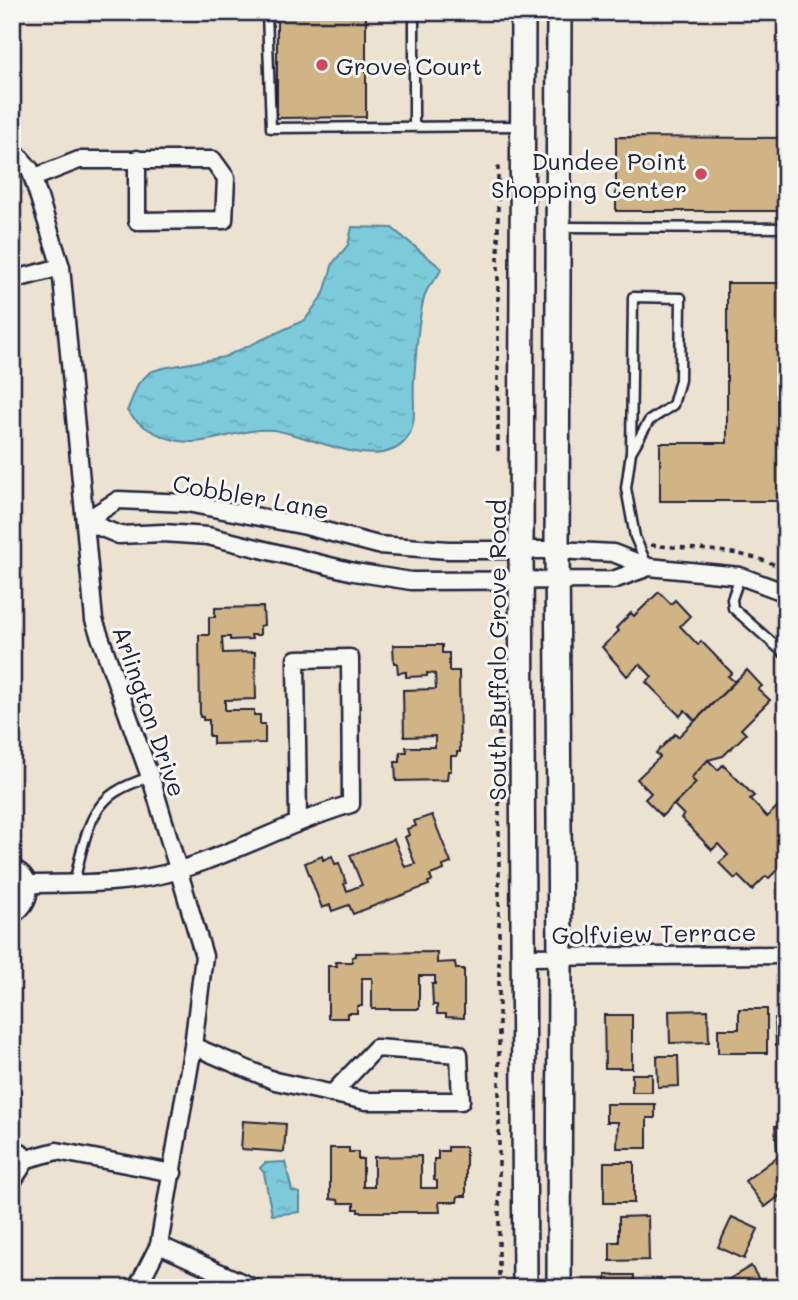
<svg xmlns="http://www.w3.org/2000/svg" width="798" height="1300" font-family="Mali,sans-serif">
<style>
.water{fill:url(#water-ripples);stroke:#58879a;stroke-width:2}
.building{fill:#d1b485;stroke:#22223b;stroke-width:2}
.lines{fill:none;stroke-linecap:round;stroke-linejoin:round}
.service-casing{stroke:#22223b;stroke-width:13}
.minor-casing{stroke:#22223b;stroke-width:21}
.secondary-casing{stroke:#22223b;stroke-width:28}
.path{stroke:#22223b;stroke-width:3.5;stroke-dasharray:5 5;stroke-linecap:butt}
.service{stroke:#f6f6f2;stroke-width:8}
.minor{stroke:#f6f6f2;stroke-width:16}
.secondary{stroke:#f6f6f2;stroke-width:23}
.poi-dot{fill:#d1495b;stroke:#f6f6f2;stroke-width:2.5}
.labels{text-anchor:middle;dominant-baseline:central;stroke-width:6;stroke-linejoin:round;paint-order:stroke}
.poi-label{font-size:24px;fill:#22223b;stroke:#f6f6f2;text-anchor:start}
.street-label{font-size:24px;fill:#22223b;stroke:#f6f6f2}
</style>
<defs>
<pattern id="water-ripples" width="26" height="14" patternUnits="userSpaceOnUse" patternTransform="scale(1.75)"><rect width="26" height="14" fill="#7ccada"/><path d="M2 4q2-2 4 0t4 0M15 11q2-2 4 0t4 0" fill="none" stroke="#6badbc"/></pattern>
</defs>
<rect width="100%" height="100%" fill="#ebe2d1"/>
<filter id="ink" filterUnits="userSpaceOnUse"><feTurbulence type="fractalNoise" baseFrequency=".0143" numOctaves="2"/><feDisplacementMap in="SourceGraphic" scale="14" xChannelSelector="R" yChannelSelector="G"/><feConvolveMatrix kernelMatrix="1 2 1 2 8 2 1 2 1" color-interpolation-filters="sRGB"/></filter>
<g filter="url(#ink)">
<path class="water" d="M352,227L392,228L441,268C439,279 431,281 427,290C418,310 416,357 414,380C412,400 419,425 405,441C376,474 307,433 272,430C245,428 219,441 193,442C170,443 141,429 127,411L138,384L150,372L163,368L224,357L305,320L324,293L333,263L348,245Z
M285,1162L292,1191L300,1193V1212L272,1215L264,1173L260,1168L265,1163Z"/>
<path class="building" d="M277,12H366V117L277,118Z
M616,137L786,138V211H616Z
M727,283H786V501H660V443H727Z
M659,592L671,604L675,600L690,616L680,626L698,645L701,641L732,673L728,676L735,682L695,721L685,710L680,716L646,682L652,677L640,664L627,676L602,647L619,631L616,628L631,613L634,616Z
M263,607L264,625L260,626V635H251L252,639L230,640V637H222L223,653L255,652L256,699L225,700V710H254V715H260V724H265V743L213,744V736H209V720H203V717H200L199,635H209V617H215V608Z
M393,645H442V653H449V671H459L460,752H457V756H451V771H448L447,780L396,781L395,762H400V752H407L406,747H435V736L404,737L403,690L436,689L435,674L427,673V676L406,677V672L398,673L397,663H394Z
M747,670L762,686L758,689L770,700L741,729L746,734L723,756L708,760L691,778L696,783L662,816L645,799L651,793L637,779L660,757L656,753L675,734L678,737Z
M708,760L718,770L723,765L754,796L750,799L767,817L778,806L786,815V857L782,861L784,863L769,878L766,876L752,890L738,876L735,879L719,863L728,855L718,844L712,850L681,818L684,815L674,805L696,783L691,778Z
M432,815L451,863L443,866L444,870L430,875L432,881L428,882L429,885L353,914L349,905L332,911L330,905L322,908L305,863L322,856L323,860L332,856L335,864L339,863L346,883L344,884L347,891L362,885L350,855L394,839L405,867L415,864L405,837L409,835L407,829L416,826L414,821Z
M437,952V963L455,962L456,969H464V1018L446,1017V1014H437V1005H433L432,984H435V976H419V1009H372V978H362V1006H357V1013H347V1018H328V966H337L336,962H352V957L356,956V953Z
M739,1009H767V1053H718V1029H739Z
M708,1010L709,1042L670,1043L669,1011Z
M604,1015H632V1068H605Z
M775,1018H786V1045H776Z
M657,1056H678L679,1086L658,1087Z
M632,1074H652V1092H632Z
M606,1104H655V1118H647V1148H617L618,1122H606Z
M243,1121L286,1124L284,1152L241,1149Z
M775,1126H786V1151H777Z
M448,1147H466V1196H458L457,1202H439L440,1212H358V1209H354V1203H339L338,1200L330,1199V1148H349V1152H358V1159H363V1187H374V1157L421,1156V1188H437V1181L434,1180V1159H438V1151H448Z
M777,1157L786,1168V1191L765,1207L745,1181Z
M604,1162H634V1203H604Z
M648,1216L649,1260L610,1261V1242H619V1217Z
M732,1217L758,1229L744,1259L718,1247Z
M751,1266L764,1288H731L726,1281Z
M606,1275H634V1288H606Z"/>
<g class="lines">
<g class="service-casing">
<path id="service" d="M267,12L271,128L520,126
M414,127V12
M561,227L786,228
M631,452L633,297L681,298L680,380L673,405L649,421L631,452L626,488L635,537L647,565
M740,576L732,599L733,608L786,655
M74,883C82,851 87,807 119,790C129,784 140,781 150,776"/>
</g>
<g class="minor-casing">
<path id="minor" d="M12,148L30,169L61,267L94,620L153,785L204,956L193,1046L159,1245L137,1288
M33,178L79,160H213L226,178L224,220L137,221V159
M12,280L61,267
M649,567L613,580L411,581L354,572L208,536L163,533L119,535L85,521L118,500L187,503L306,526L378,545L448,550H557L613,553L649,567L740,576L786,593
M12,868C36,877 32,904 12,915
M29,884C79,883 131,885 179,870C238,852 292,821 351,804L350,658L296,659L298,822
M523,957L786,955
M193,1046L275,1081L366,1101H461L459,1054L376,1048L332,1094
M12,1145L27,1159
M12,1182L27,1159L57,1151L173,1173
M159,1245L254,1288"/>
</g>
<g class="secondary-casing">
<path id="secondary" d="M523,12L521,550L525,1288
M559,12L557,550L560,957L559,1288"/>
</g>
<path class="path" d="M498,166V454
M651,545C695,550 745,548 786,570
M499,661V1288"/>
<use href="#service" class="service"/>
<use href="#minor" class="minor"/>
<use href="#secondary" class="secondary"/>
</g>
</g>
<g class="poi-dot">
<circle cx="322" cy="65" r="7"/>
<circle cx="701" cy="174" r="7"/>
</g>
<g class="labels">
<g class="poi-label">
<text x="336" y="65">Grove Court</text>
<text x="687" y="160" text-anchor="end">Dundee Point<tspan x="687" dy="28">Shopping Center</tspan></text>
</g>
<g class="street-label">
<text transform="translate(251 496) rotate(10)">Cobbler Lane</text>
<text transform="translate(496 650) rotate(-90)">South Buffalo Grove Road</text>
<text transform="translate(150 711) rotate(71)">Arlington Drive</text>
<text transform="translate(654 933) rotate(-1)">Golfview Terrace</text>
</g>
</g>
<rect width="798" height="1300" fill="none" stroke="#f6f6f2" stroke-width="42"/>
<rect x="21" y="21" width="756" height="1258" fill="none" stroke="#22223b" stroke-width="2.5" filter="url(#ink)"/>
</svg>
